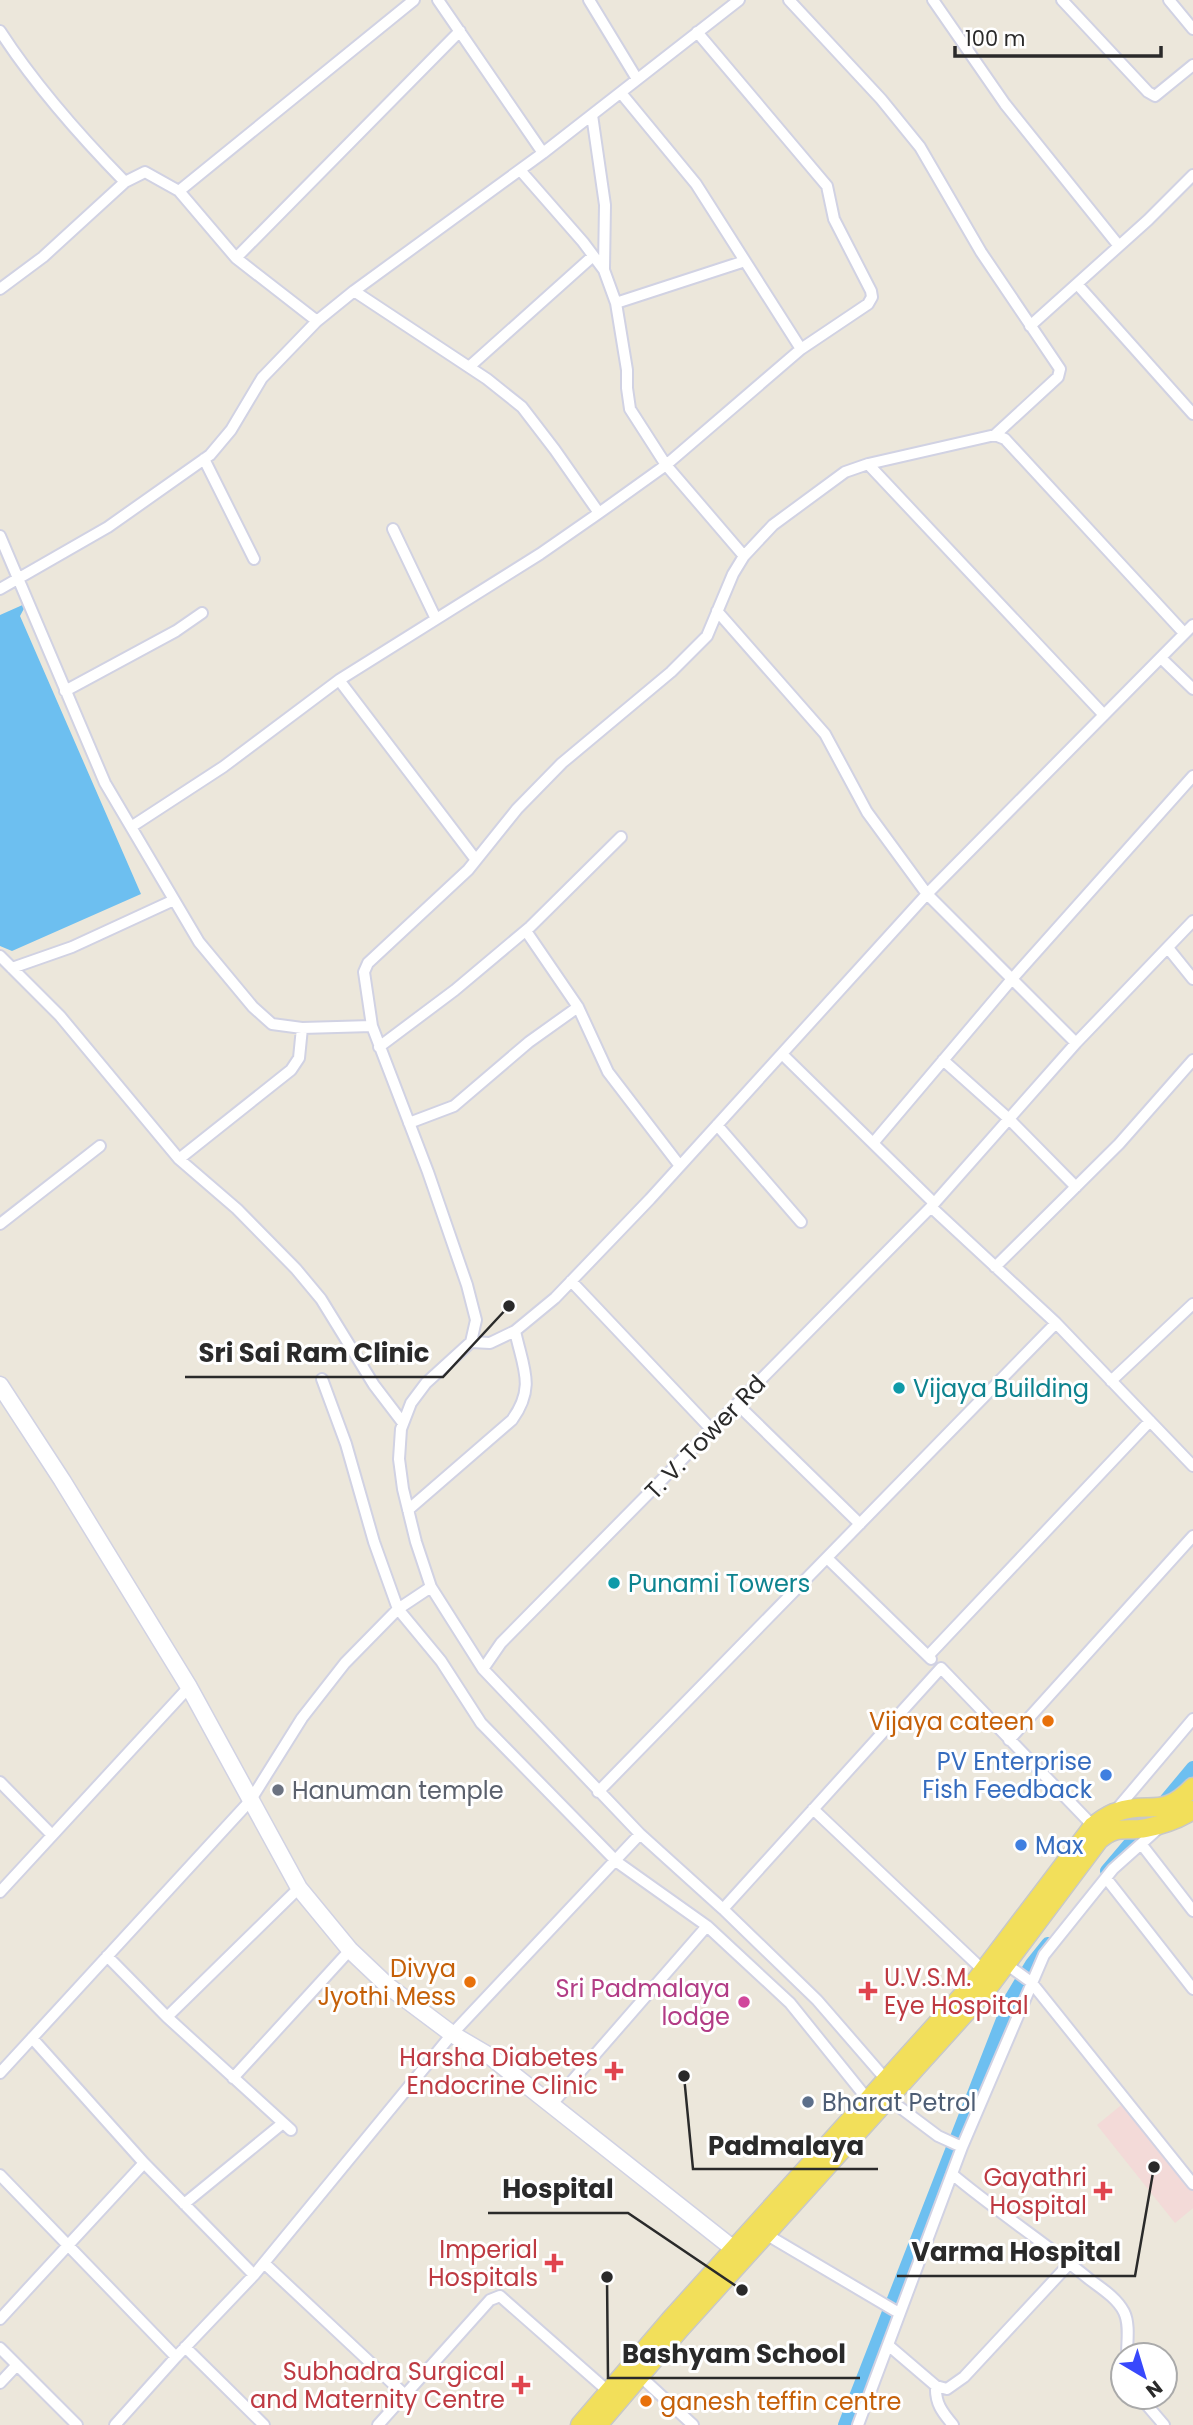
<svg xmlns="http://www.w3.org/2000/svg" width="1193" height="2425" font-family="Poppins,sans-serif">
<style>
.medical{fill:#f3dad8}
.water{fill:#6dbff0}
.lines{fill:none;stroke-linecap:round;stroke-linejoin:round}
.canal{stroke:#6dbff0;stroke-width:14}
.minor-casing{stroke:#d1d2e3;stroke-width:14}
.secondary-casing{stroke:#d1d2e3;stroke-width:19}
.primary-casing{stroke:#c8c8c8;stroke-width:21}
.minor{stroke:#fff;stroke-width:10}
.secondary{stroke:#fff;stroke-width:16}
.primary{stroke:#f2df5a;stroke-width:18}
.culture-dot{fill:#0f9aa8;stroke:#fff;stroke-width:2.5}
.food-dot{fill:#e8710a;stroke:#fff;stroke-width:2.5}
.shop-dot{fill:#3f7fe0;stroke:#fff;stroke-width:2.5}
.worship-dot{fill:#6b7280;stroke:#fff;stroke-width:2.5}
.health-dot{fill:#e0444e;stroke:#fff;stroke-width:2.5}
.hotel-dot{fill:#d1479c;stroke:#fff;stroke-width:2.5}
.service-dot{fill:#5c6f8a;stroke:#fff;stroke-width:2.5}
.labels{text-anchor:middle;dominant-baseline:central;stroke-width:6;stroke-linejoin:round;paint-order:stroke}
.culture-label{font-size:24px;fill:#0d838f;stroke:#fff;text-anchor:start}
.street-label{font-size:24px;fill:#2a2a2a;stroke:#fff}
.food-label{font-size:24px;fill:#c56008;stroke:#fff;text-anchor:end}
.shop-label{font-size:24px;fill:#366cbe;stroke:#fff;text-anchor:end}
.worship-label{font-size:24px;fill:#5b616d;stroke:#fff;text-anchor:start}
.health-label{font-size:24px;fill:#be3a42;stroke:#fff;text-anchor:end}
.hotel-label{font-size:24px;fill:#b23c85;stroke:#fff;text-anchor:end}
.service-label{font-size:24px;fill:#4e5e75;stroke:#fff;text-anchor:start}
.leader{fill:none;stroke:#2a2a2a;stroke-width:2.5}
.callout-dot{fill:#2a2a2a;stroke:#fff;stroke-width:2.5}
.callout-label{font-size:26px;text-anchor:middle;font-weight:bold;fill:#2a2a2a;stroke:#fff;stroke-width:6;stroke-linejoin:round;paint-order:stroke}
</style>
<rect width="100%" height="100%" fill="#ece7db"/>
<path class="medical" d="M1125,2102L1193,2187V2208L1175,2223L1097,2125Z"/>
<path class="water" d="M27,603L20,616L141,894L12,951L0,946V615Z"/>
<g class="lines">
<path class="canal" d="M1163,1804L1193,1768
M1107,1871L1146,1825
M845,2425L1011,1999L1032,1964L1048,1944"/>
<g class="minor-casing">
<path id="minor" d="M438,0L543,153
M589,0L637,79
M789,0L881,99L920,147L981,252L1060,369L1058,377L995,435L868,464L845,472L773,525L744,556L733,574L707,636L671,672L562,763L517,809L468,870L368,963L364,972L372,1026L428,1172L467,1285L476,1320L471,1342L426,1383L411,1403L401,1429L399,1459L403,1489L416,1542L431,1587L483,1669L640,1834L723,1909L817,2000L889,2083
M933,0L1005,104L1119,246
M1062,0L1148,92L1155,96L1193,65
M1169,0L1193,29
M0,31C35,85 80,136 125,182
M697,32L827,186L834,219L871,291L872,297L868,304L801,349
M592,115L605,205L604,269
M520,170L583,242L604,270L616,303L627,370V388L630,409L666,465L744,556
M179,191L414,0
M236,258L460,31
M1077,284L1193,414
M0,289L43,257L125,182L145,172L179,191L236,258L317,321
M354,291L487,379L522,407L555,450L599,513
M616,303L745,261
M1030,326L1148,220L1193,175
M469,367L593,256
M995,435L1005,439L1184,633
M204,459L254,559
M868,464L1104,715
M393,529L436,619
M0,536L105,783L199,942L253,1007L272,1024L302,1028L372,1026
M0,589L108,527L210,455L231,430L262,378L317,321L354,291L543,153L739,0
M717,611L825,734L867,812L927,894L1076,1043
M1161,658L1193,689
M339,680L476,860
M65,691L176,631L202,613
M131,827L223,767L339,680L540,554L599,513L666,465L801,349L696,184L621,93
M526,931L578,1007L608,1072L680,1166
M1168,948L1193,979
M0,956L60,1016L179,1159L237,1209L296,1269L321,1299L374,1385L403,1423
M12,968L72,947L174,900
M379,1047L455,990L530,927L621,837
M782,1054L934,1203
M943,1060L1009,1119L1076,1187
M409,1123L454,1106L529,1042L578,1007
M717,1125L801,1222
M874,1142L1012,979L1193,776
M179,1159L291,1070L299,1058L302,1028
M931,1207L1056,1323L1193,1466
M0,1224L100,1146
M995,1267L1119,1144L1193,1060
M571,1281L712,1430
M471,1342L490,1343L515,1331L555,1298L650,1199L927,894L1193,625
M322,1379L346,1444L374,1542L398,1609L441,1661L481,1723L617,1862L707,1926L790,2003L869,2101
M1111,1381L1193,1304
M737,1404L860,1524
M408,1510L512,1420C536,1387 523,1368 515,1331
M827,1558L931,1659
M928,1656L1150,1421
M483,1669L501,1643L931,1207L1076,1043L1193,921
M1009,1740L1193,1536
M0,1782L52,1835
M598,1792L1056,1323
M813,1809L984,1971
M1116,1810L1193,1719
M1142,1845L1193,1911
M1106,1878L1193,1989
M0,1892L189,1687
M723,1909L941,1668L1096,1829
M107,1956L167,2017L291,2130
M1006,1964L1031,1982L1193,2184
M167,2017L299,1888
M32,2038L144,2163L254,2275
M0,2073L250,1801L302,1718L345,1663L398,1609L431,1587
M233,2078L350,1950
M886,2097L938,2136L962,2147
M552,2104L707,1926
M952,2174C996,2211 1044,2242 1089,2279C1101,2288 1117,2298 1124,2312C1130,2324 1127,2342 1127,2355
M0,2175L176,2357
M184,2204L283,2123
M764,2233L899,2313
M264,2263L406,2396
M0,2319L144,2163
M888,2345L936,2386L947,2389L964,2377L1070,2263
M185,2347L264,2425
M0,2348L77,2425
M640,2376L693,2425
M0,2383L16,2366
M936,2386C935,2403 942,2412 953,2425
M1140,2397L1164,2425
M115,2425L176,2357L254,2275L452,2034L640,1834
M378,2425L490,2300L500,2296L609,2392
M858,2425L962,2147L1044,1955L1113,1869L1160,1827"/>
</g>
<g class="secondary-casing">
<path id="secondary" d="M0,1385L62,1480L189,1687L299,1888L350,1950L388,1986L452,2034L491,2057L735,2250"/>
</g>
<g class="primary-casing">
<path id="primary" d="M580,2425L670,2320L977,1979L1093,1826C1100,1821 1108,1814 1117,1812C1150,1800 1161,1820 1193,1787
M598,2425L680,2329L988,1988L1099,1840C1118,1824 1125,1832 1146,1828C1162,1825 1179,1819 1193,1810"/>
</g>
<use href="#minor" class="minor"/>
<use href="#secondary" class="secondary"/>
<use href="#primary" class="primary"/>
</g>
<g class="culture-dot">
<circle cx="899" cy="1388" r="7"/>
<circle cx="614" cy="1583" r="7"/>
</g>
<g class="food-dot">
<circle cx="1048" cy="1721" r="7"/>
<circle cx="470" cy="1982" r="7"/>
<circle cx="646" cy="2401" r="7"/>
</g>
<g class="shop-dot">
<circle cx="1106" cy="1775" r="7"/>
<circle cx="1021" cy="1845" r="7"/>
</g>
<circle class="worship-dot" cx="278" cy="1790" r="7"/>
<g class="health-dot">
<path d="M864.5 1980.5h7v7h7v7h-7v7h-7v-7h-7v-7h7z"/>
<path d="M610.5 2060.5h7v7h7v7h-7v7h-7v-7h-7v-7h7z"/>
<path d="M1099.5 2180.5h7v7h7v7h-7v7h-7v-7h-7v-7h7z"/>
<path d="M550.5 2252.5h7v7h7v7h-7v7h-7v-7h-7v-7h7z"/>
<path d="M517.5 2374.5h7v7h7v7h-7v7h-7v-7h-7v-7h7z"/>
</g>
<circle class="hotel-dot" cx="744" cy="2002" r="7"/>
<circle class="service-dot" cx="808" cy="2102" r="7"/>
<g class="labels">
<g class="culture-label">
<text x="913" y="1388">Vijaya Building</text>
<text x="628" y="1583">Punami Towers</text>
</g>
<g class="street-label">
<text transform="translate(705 1437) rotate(-46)">T. V. Tower Rd</text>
</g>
<g class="food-label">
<text x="1034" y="1721">Vijaya cateen</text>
<text x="456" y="1968">Divya<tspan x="456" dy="28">Jyothi Mess</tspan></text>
<text x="660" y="2401" text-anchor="start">ganesh teffin centre</text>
</g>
<g class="shop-label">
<text x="1092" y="1761">PV Enterprise<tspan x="1092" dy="28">Fish Feedback</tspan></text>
<text x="1035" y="1845" text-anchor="start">Max</text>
</g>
<g class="worship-label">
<text x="292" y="1790">Hanuman temple</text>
</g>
<g class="health-label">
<text x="884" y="1977" text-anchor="start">U.V.S.M.<tspan x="884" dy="28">Eye Hospital</tspan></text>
<text x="598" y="2057">Harsha Diabetes<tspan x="598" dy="28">Endocrine Clinic</tspan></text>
<text x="1087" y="2177">Gayathri<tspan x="1087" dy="28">Hospital</tspan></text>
<text x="538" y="2249">Imperial<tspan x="538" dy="28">Hospitals</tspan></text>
<text x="505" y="2371">Subhadra Surgical<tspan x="505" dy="28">and Maternity Centre</tspan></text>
</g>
<g class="hotel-label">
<text x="730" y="1988">Sri Padmalaya<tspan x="730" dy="28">lodge</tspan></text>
</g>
<g class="service-label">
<text x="822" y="2102">Bharat Petrol</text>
</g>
</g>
<path class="leader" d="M509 1306L443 1377H185M684 2076L693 2169H878M742 2290L628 2213H488M1154 2167L1135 2276H897M607 2277L608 2378H860"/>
<g class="callout-dot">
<circle cx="509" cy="1306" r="7"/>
<circle cx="684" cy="2076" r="7"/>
<circle cx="742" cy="2290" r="7"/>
<circle cx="1154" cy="2167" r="7"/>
<circle cx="607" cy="2277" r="7"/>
</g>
<g class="callout-label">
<text x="314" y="1362">Sri Sai Ram Clinic</text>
<text x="786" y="2155">Padmalaya</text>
<text x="558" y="2198">Hospital</text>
<text x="1016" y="2261">Varma Hospital</text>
<text x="734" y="2363">Bashyam School</text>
</g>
<g transform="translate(1144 2376) rotate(142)"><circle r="33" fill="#ffffff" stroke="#aaaaaa" stroke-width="2"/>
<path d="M0-5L12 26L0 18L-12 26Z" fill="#3848fc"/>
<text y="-10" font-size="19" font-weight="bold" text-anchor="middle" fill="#2a2a2a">N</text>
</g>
<path d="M955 46v10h206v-10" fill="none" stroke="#2a2a2a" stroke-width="3.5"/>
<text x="965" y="46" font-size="21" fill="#2a2a2a" stroke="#ffffff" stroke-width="5" paint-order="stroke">100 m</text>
</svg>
